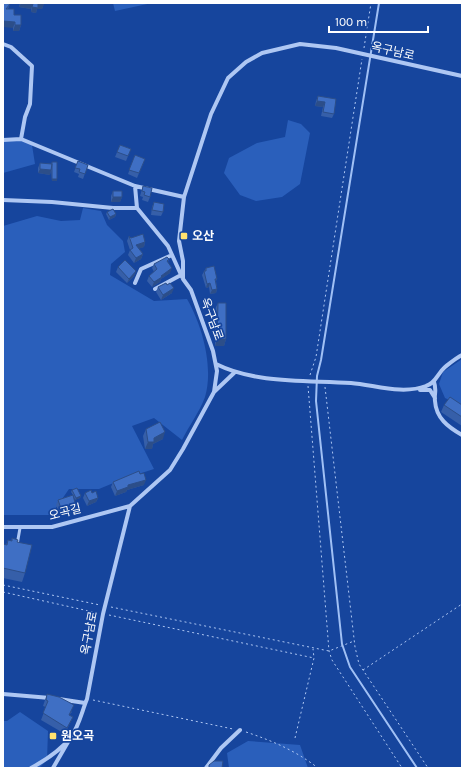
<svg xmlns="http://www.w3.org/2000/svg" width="465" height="771" font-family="Karla,'Noto Sans KR',sans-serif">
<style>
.green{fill:#2a5fbb}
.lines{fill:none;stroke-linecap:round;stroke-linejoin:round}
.stream{stroke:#a0c0f5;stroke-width:2}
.path{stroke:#aec7f3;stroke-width:1;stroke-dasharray:2 3;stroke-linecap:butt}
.service{stroke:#aec7f3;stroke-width:3}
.minor{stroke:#aec7f3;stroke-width:4}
.wall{fill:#365fa9}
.shaded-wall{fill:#2c4e89}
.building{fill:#3f6fc4;stroke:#2c4e89}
.poi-dot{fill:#ffe26f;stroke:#16459d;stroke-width:1.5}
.labels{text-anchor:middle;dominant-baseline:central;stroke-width:3.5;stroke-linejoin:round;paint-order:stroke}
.street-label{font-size:12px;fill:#fff;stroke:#16459d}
.poi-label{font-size:12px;font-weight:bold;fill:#fff;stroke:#16459d;text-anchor:start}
</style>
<rect width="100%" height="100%" fill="#16459d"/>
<path class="green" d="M113,3H152L115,11Z
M288,120L301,124L310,133L300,184L282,197L256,201L240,195L224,173L229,158L257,143L285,137Z
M20,139L32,145L35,164L3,173V141Z
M83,208L101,211L107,225L123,241L125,252L111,264L110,275L154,301L187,299C202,325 214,367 205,397C200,411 189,426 182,440L154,418L132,426L154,469L123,479L99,489H69L51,515H3V226L37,216L61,221L80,220Z
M462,359V406L445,398L439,384L443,372Z
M20,712L48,731L47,760L39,768H3V721H7Z
M248,741L300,745L308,768H229L227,753Z"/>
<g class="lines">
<path class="stream" d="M379,3L321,360L317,376L316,401L342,644L350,667L417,768"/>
<path class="path" d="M364,48L371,3
M310,375L316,357L362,59
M308,386L329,651L332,660L402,768
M325,387L355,647L359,664L428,768
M3,585L100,605
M3,592L98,613
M111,607L329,651L354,641
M109,615L314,658
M363,670L462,604
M93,700L233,729
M246,732C273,741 296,751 318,768
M295,738L314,658L313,649"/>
<path class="service" d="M17,545L20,528"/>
<path class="minor" d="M3,44L11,47L32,66L30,104L25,117L21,139L135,186L184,197
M3,140L21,139
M135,186L137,208
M3,200L52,202L113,208H137L168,246L182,277
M135,283L141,269L172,255
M155,289L181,275
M216,364C256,384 307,380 351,383C375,385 402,395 426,386C436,383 437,374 445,367C450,363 456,358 462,355
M434,382C437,391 434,393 435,401C436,418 448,427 462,435
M420,390H430L435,398
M214,392L234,373
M3,527H52L130,506
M3,694L50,698
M59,699L85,703
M31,768C46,760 60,751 71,737C79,726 82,711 87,699L103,614L130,506L170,470L183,449L214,392L217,371L213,351L191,290L183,279V261L179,241L184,197L211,114L228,78L246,62L262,53L300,44L336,48L462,76
M53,768L68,742
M206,768L221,748L240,730"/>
</g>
<path class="wall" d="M3,3L10,4L8,9L14,15L21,25L19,31H13V28Z
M20,3H44L42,9H37L36,13L31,12V9L19,7Z
M318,96L334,114L332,118L321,116L323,107L315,106L316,101Z
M120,145L131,149L126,161L115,157Z
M135,155L145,159L137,178L128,174Z
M78,161L88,165L83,179L78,177L79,174L74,172Z
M52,162L57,181H52L51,170L50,175L38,173V168L40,163L51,164Z
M143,186L150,197L148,202L142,200L143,197L140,196Z
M113,191L122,197L120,202H111V196Z
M154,202L163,212L161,216L151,215L152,207Z
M107,212L116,214L115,217L109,220L106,214Z
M129,236L131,238L145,242L144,247L139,248L143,254L141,259L134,263L128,255L130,250L127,241Z
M169,259L168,262L170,273L161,279L160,282L152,287L147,281L149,276L154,272L152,268L154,264Z
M118,267L136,271L134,276L127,283L116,272Z
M206,268L217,279L216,281L217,289L216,293L210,294L209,287L206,288L202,275Z
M158,287L172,293L161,300L156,292Z
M218,303L226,339L224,346H215V309Z
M444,405H462V426L441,412Z
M146,429L163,439L153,444L152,449H145L143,436Z
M140,474L144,485L127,490L126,492L115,496L111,487L113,482Z
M72,490L81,496L80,498L75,500L73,495L75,511L60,516L56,505L58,500L73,495L71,492Z
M85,493H92L98,498L96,502L87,506L83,498Z
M12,538L17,542L25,573L22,582L3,578V544L6,545L8,540L11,541Z
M47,694L72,712L69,715L73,717L70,723L65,734L41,720L46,707L43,706Z"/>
<path class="shaded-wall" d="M21,3H25L33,4L31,9L19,7Z
M38,4H44L42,9H37L36,13L31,12L32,7Z
M3,21L15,22L13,28L3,27Z
M15,25H21L19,31H13Z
M317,101L325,102L323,107L315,106Z
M40,169L51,170L50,175L38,173Z
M52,179H57V181H52Z
M113,197H122L120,202H111Z
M116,214L115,217L109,220L110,217Z
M145,242L144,247L135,250L136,245Z
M143,254L141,259L134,263L136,258Z
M172,268L170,273L161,279L160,282L152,287L154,282L161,276Z
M136,271L134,276L127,283L129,279Z
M210,283L209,287L206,288L207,284Z
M174,288L172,293L161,300L163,295Z
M217,289L216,293L210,294L212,290Z
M217,339H226L224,346H215Z
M165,432L163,439L153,444L152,449H145L148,442L154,438Z
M146,480L144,485L127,490L126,492L115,496L117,491L128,485Z
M81,496L80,498L75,500L76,498Z
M98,498L96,502L87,506L89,501Z
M76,507L75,511L60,516L62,511Z"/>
<path class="building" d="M3,3L10,4L6,9H14V15H21V25H15V22L3,21Z
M25,3H44V4H38V8L32,7L33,4Z
M318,96L336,99L334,114L323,112L325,102L317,101Z
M120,145L131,149L128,156L117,152Z
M135,155L145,159L139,173L129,170Z
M78,161L88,165L85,174L79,172L80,169L75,168Z
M52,162H57V179H52Z
M40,163L52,164L51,170L40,169Z
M143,186L152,188L150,197L144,195L145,192L142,191Z
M113,191H122V197H113Z
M154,202L164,204L163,212L152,210Z
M113,209L116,214L110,217L107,212Z
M143,234L145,242L136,245L143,254L136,258L130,250L133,248L129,236L131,238Z
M167,257L169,259L167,261L172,268L161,276L162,277L154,282L149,276L157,269L154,264Z
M125,260L136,271L129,279L118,267Z
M214,266L217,279H215L217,289L212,290L210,283L207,284L204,271H206V268Z
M166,283L167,285L170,283L174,288L163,295L158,287Z
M218,303H226V339H217Z
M450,397L462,405V417L444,405Z
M160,422L165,432L154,438V442H148L146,429Z
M139,471L140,474L144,473L146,480L128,485V487L117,491L113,482Z
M77,488L81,496L76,498L72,490Z
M91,490L92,493L96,491L98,498L89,501L85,493Z
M73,495L76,507L62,511L58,500Z
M12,538L18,540L17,542L32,545L25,573L3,568V544L7,545L8,540L12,541Z
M47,694L59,697L74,705L69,715L73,717L67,728L43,713L48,701L46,700Z
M214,761H223L222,768H209V765Z"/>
<g class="poi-dot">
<rect x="180" y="232" width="8" height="8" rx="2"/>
<rect x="49" y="732" width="8" height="8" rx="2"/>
</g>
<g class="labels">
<g class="street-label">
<text transform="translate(393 51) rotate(13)">옥구남로</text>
<text transform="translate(212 319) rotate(70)">옥구남로</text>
<text transform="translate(65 512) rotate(-14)">오곡길</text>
<text transform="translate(89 633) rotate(-79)">옥구남로</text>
</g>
<g class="poi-label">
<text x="192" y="236">오산</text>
<text x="61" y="736">원오곡</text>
</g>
</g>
<rect width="465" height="771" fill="none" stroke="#ffffff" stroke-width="8"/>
<path d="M329 26v6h99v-6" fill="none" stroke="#ffffff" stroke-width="2"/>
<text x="335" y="26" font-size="12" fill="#ffffff" stroke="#16459d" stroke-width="3" paint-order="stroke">100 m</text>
</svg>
